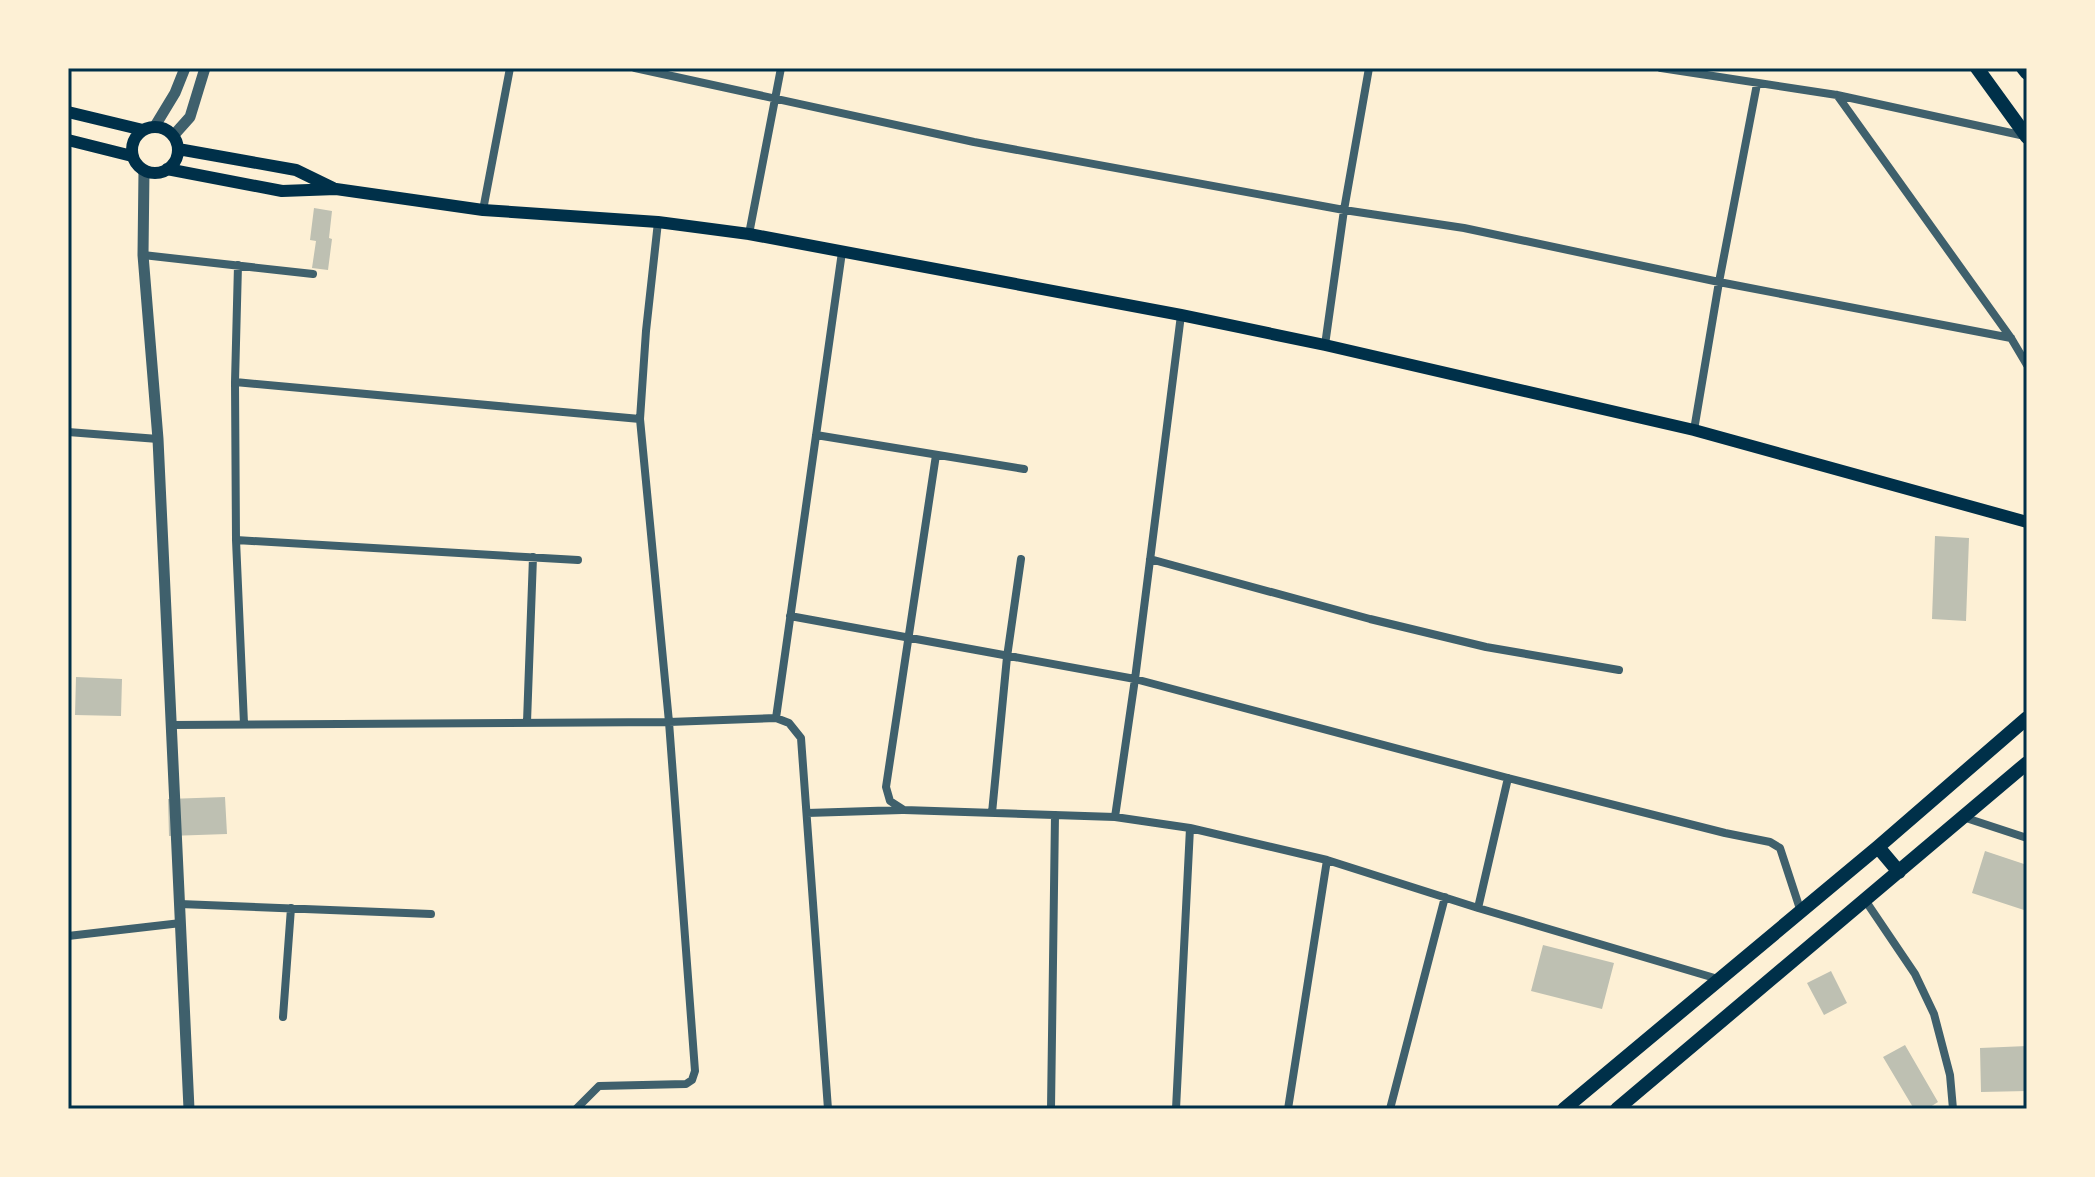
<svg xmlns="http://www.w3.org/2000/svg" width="2095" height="1177" font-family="'Noto Sans',sans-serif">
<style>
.building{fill:#bec0b2}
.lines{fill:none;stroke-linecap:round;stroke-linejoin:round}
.minor{stroke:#3f606c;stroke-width:8}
.tertiary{stroke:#3f606c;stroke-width:11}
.secondary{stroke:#003049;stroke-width:12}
.primary{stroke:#003049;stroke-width:14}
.neatline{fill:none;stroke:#003049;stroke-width:3}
</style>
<rect width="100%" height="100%" fill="#fdf0d5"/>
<path class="building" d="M314,208L332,211L329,238L332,239L328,270L312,268L316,241L310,240Z
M1935,536L1969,538L1966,621L1932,619Z
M76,677L122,679L121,716L75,715Z
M225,797L227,834L169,836L168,799Z
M1985,851L2027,865V911L1972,893Z
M1543,945L1614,963L1602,1009L1531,991Z
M1831,971L1847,1003L1824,1015L1807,983Z
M1905,1045L1938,1102L1927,1109H1914L1883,1057Z
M2027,1046V1091L1981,1092L1980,1048Z"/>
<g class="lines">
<path class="minor" d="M635,68L974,142L1344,210L1464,228L1719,282L2011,338
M1661,68L1837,95L2025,136
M1837,95L2011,338L2027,365
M483,210L510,68
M749,234L781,68
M143,255L313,274
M1325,345L1344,210L1369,68
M235,382L238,265
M1694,430L1719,282L1757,84
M68,432L158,439
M816,435L1024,469
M936,455L886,787L890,801L904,810L1115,817L1190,828L1176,1109
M236,540L578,560
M1150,559L1370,619L1486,647L1619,670
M790,616L1135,679L1508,778L1725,833L1770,842L1780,848L1801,912
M776,718L842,252
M527,722L533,557
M244,724L236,540L235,382L640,419
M171,725L669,722L776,718L789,723L801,738L828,1109
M807,813L902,810
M992,813L1007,657L1021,559
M1115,817L1135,679L1181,315
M1963,817L2027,838
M1190,828L1327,860L1478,908L1508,778
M1865,900L1915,974L1934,1014L1950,1075L1953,1109
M180,904L431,914
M1478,908L1718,979
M68,936L181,923
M283,1017L291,908
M576,1109L599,1086L686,1084L692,1080L695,1071L669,722L640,419L646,331L658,222
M1051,1109L1055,815
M1288,1109L1327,860
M1390,1109L1445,897"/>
<path class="tertiary" d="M155,126L175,93L185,68
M173,136L190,117L205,68
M144,170L143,255L158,439L189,1109"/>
<path class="secondary" d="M68,112L143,130
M132 150a23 23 0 1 1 46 0a23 23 0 1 1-46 0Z
M68,140L132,156
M178,149L296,170L333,188
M167,169L282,191L336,189L483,210L658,222L749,234L1181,315L1325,345L1694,430L2027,522"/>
<path class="primary" d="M1977,68L2027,137
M2023,68L2027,73
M1878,847L1899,872
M1564,1109L1878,847L2027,718
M1617,1109L2027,763"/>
</g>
<rect width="2095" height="1177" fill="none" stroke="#fdf0d5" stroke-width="140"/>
<rect x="70" y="70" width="1955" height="1037" class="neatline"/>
</svg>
